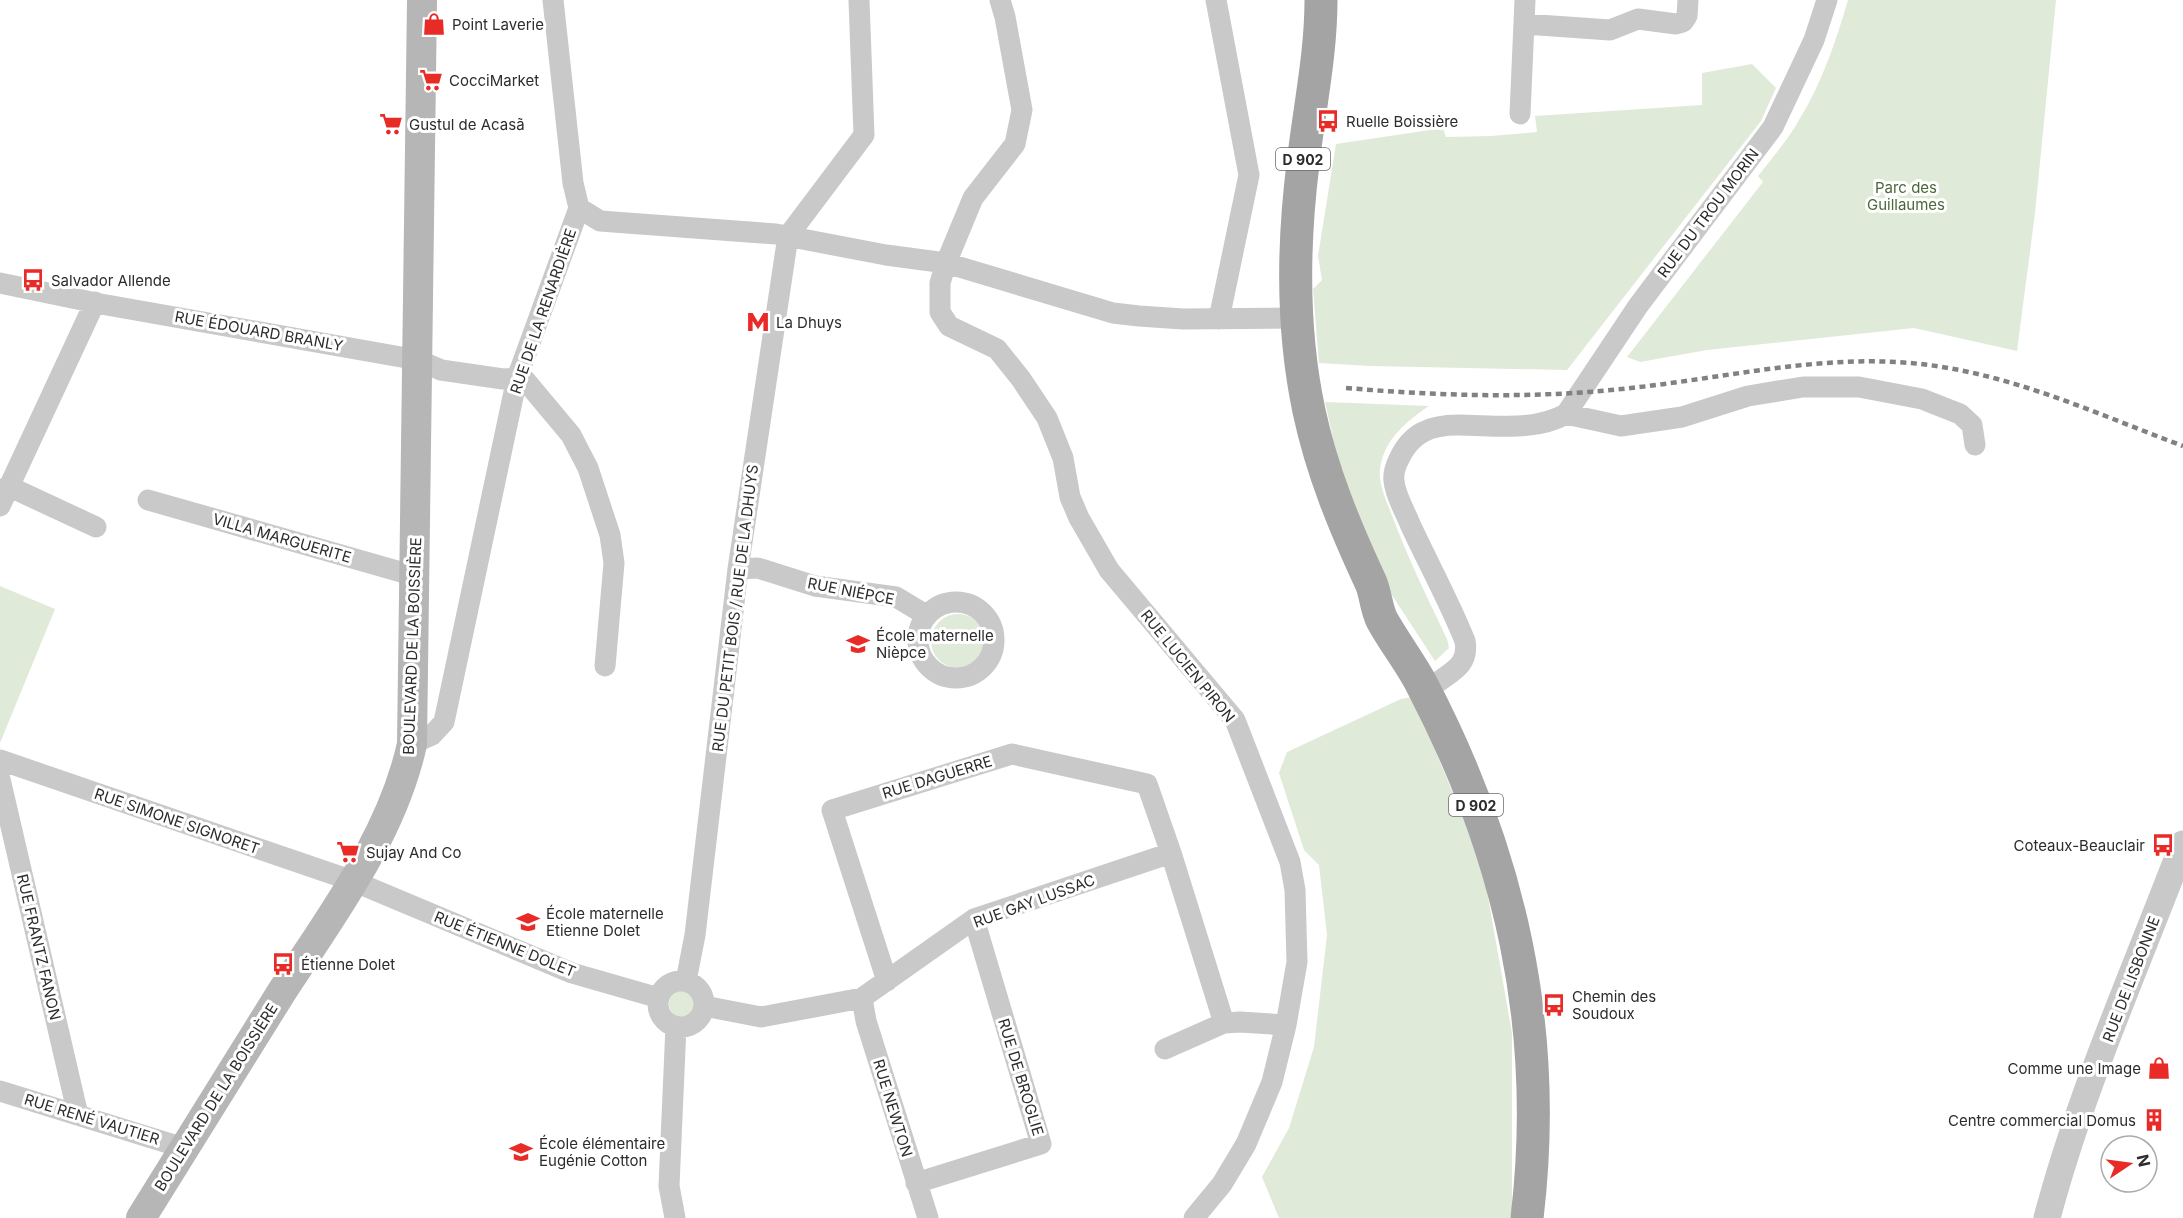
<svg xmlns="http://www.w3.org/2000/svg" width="2183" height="1218" font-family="Inter,sans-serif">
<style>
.green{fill:#e0ead8}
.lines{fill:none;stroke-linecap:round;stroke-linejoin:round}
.minor{stroke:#c9c9c9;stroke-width:21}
.tertiary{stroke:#c9c9c9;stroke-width:27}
.secondary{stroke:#b6b6b6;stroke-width:30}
.primary{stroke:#a4a4a4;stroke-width:33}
.rail{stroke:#818181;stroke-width:4.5;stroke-dasharray:6 4.5;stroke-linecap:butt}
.labels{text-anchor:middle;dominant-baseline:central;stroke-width:6;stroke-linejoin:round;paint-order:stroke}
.shield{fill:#fff;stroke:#6b6b6b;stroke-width:1.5}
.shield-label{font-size:14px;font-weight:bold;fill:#2c2c2c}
.poi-label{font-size:15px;fill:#2c2c2c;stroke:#fff;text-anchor:start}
.park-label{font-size:15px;fill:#4a6739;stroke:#fff}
.street-label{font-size:15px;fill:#2c2c2c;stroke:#fff}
</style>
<rect width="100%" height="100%" fill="#fff"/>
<path class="green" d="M1848,0H2056L2035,213L2017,351L1914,328L1707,350L1640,362L1627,357L1763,182L1758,176C1772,158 1788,140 1799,120C1822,83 1836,41 1848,0Z
M1752,64L1776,88L1761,121L1567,370L1371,366L1319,363L1313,289L1322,280L1318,256L1336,144L1443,128L1446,137L1491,136L1537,132L1535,116L1702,105V73Z
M1325,402L1429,406C1407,421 1384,439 1380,469C1378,482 1386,500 1391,513C1407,556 1427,597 1447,639L1449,648L1435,661L1388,589L1341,475Z
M0,586L55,609L0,743Z
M931 641a27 27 0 1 1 54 0a27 27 0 1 1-54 0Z
M1413,697L1482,863L1512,1033V1208L1510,1218H1279L1262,1177L1289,1128L1314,1047L1327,935L1319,865L1304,850L1279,773L1287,752L1401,699Z
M669 1004a13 13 0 1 1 26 0a13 13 0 1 1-26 0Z"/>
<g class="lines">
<path class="minor" d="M1000,0L1005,17L1022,110L1015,144L973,198L946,263L940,283V312L949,326L997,349L1021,379L1047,418L1063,458L1070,497L1079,518L1109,570L1235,720L1290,862L1295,890L1297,962L1286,1025L1272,1082L1246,1144L1222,1184L1194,1218
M1216,0L1249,175L1219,319
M1524,24L1610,30L1638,19L1676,24L1683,22L1687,16L1688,0
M1520,114L1525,0
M579,208L600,221L776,234L886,255L946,263L1113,313L1139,316L1183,319L1298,318
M788,236L864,135L859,0
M0,283L101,304L418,360L441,370L503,379L517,378L525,380L571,435L588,468L610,535L614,563L605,666
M1566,414L1638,306L1773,127L1814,40L1827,0
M8,486L96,527
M148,500L415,576
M0,506L95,302
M738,569L758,568L815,586L896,597L926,615
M918 640a38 38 0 1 1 76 0a38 38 0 1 1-76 0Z
M1438,682C1455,670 1469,663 1465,641C1449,601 1428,563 1410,524C1405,511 1395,495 1394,481C1393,474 1396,465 1399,459C1411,433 1430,425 1458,425C1494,425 1534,432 1566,414L1621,426L1682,417L1748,396L1803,387H1859L1922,399L1960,414L1972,425L1975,445
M412,744L432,735L444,722L517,378L579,208L573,183L553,0
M0,760L353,881L572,973L659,998
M0,779L78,1115
M686,981L695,935L738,569L788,236
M887,981L832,810L1012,754L1147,784L1171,853
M658 1004a23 23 0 1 1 46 0a23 23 0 1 1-46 0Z
M862,998L866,1021L928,1218
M704,1006L761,1017L862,998L974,919L1171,853L1224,1023L1240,1022L1286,1025
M1165,1049L1224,1023
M0,1091L184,1148
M916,1183L1041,1144L974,919
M675,1218L669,1186L676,1026"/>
<path class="tertiary" d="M2047,1218C2081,1090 2136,968 2183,844"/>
<path class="secondary" d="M141,1218C187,1143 234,1068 281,993C331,916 392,836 412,744L422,0"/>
<path class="primary" d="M1321,0C1321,55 1309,110 1303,164C1293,244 1292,331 1309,411C1322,472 1345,527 1371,583C1376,595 1376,608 1382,620C1394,642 1410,662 1422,685C1510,854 1550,1027 1527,1218"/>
<path class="rail" d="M1346,388C1441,396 1535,399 1631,388C1725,378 1816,355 1910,363C2006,371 2094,413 2183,446"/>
</g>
<defs>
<g id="shop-bare" transform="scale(1.8)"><path d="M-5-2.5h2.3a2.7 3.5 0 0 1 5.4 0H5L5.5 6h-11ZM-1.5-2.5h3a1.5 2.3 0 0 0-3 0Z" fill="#e92b28" stroke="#fff" stroke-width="2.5" paint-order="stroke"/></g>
<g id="supermarket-bare" transform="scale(1.8)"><path d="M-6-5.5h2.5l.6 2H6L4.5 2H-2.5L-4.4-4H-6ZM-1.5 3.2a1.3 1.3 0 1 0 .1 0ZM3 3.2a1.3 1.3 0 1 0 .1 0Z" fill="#e92b28" stroke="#fff" stroke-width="2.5" paint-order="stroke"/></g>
<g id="bus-bare" transform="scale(1.8)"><path d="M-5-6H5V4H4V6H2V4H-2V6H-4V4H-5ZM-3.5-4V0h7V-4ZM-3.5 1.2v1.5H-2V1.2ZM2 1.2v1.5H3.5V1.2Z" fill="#e92b28" stroke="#fff" stroke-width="2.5" paint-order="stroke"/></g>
<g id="metro-bare" transform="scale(1.8)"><path d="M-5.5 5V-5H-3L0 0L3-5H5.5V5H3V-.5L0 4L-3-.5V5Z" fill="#e92b28" stroke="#fff" stroke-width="2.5" paint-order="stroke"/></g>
<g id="school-bare" transform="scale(1.8)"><path d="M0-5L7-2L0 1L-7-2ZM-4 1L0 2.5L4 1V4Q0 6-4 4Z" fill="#e92b28" stroke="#fff" stroke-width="2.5" paint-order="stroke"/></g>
<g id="building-bare" transform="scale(1.8)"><path d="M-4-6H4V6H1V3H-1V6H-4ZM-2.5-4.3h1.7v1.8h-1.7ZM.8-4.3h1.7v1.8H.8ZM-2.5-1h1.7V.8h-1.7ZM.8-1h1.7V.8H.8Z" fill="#e92b28" stroke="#fff" stroke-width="2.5" paint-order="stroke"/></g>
</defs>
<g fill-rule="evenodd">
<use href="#shop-bare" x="434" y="24"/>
<use href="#supermarket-bare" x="431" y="80"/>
<use href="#bus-bare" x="1328" y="121"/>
<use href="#supermarket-bare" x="391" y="124"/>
<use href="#bus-bare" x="33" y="280"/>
<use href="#metro-bare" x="758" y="322"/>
<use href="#school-bare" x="858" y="644"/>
<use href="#bus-bare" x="2163" y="845"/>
<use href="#supermarket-bare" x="348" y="852"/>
<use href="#school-bare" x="528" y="922"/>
<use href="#bus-bare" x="283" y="964"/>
<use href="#bus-bare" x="1554" y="1005"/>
<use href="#shop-bare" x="2159" y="1068"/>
<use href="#building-bare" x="2154" y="1120"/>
<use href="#school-bare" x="521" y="1152"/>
</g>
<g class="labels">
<g class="shield">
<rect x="1276" y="148" width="54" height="22" rx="4.5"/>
<rect x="1449" y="794" width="54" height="22" rx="4.5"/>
</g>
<g class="shield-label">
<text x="1303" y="159">D 902</text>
<text x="1476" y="805">D 902</text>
</g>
<g class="poi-label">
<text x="452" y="24">Point Laverie</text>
<text x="449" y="80">CocciMarket</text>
<text x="1346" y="121">Ruelle Boissière</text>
<text x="409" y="124">Gustul de Acasã</text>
<text x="51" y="280">Salvador Allende</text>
<text x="776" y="322">La Dhuys</text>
<text x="876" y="635">École maternelle<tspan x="876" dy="17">Nièpce</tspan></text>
<text x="2145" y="845" text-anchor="end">Coteaux-Beauclair</text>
<text x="366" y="852">Sujay And Co</text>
<text x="546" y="913">École maternelle<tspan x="546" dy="17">Etienne Dolet</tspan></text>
<text x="301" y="964">Étienne Dolet</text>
<text x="1572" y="996">Chemin des<tspan x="1572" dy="17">Soudoux</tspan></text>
<text x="2141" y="1068" text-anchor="end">Comme une Image</text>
<text x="2136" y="1120" text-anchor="end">Centre commercial Domus</text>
<text x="539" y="1143">École élémentaire<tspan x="539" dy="17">Eugénie Cotton</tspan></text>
</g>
<g class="park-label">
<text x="1906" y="187">Parc des<tspan x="1906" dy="17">Guillaumes</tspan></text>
</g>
<g class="street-label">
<text transform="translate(1708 213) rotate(-53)">RUE DU TROU MORIN</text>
<text transform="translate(543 311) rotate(-71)">RUE DE LA RENARDIÈRE</text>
<text transform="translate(259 331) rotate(10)">RUE ÉDOUARD BRANLY</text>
<text transform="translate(282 538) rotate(16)">VILLA MARGUERITE</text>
<text transform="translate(851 591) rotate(11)">RUE NIÉPCE</text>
<text transform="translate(735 608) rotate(-83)">RUE DU PETIT BOIS / RUE DE LA DHUYS</text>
<text transform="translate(412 646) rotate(-88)">BOULEVARD DE LA BOISSIÈRE</text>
<text transform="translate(1188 666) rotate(51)">RUE LUCIEN PIRON</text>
<text transform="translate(937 777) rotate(-17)">RUE DAGUERRE</text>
<text transform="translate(177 821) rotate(19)">RUE SIMONE SIGNORET</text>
<text transform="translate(1034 901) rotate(-20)">RUE GAY LUSSAC</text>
<text transform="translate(505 944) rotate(22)">RUE ÉTIENNE DOLET</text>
<text transform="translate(39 947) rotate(77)">RUE FRANTZ FANON</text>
<text transform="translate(2131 979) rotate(-69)">RUE DE LISBONNE</text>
<text transform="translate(1021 1077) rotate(73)">RUE DE BROGLIE</text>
<text transform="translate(216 1097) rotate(-58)">BOULEVARD DE LA BOISSIÈRE</text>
<text transform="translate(893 1108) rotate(73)">RUE NEWTON</text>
<text transform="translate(92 1119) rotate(17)">RUE RENÉ VAUTIER</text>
</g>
</g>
<g transform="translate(2129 1164) rotate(77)"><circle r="28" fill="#ffffff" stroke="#ababab" stroke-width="1.5"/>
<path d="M0-4.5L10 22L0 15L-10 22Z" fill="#e92b28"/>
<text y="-9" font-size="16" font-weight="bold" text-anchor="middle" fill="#2c2c2c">N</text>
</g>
</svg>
